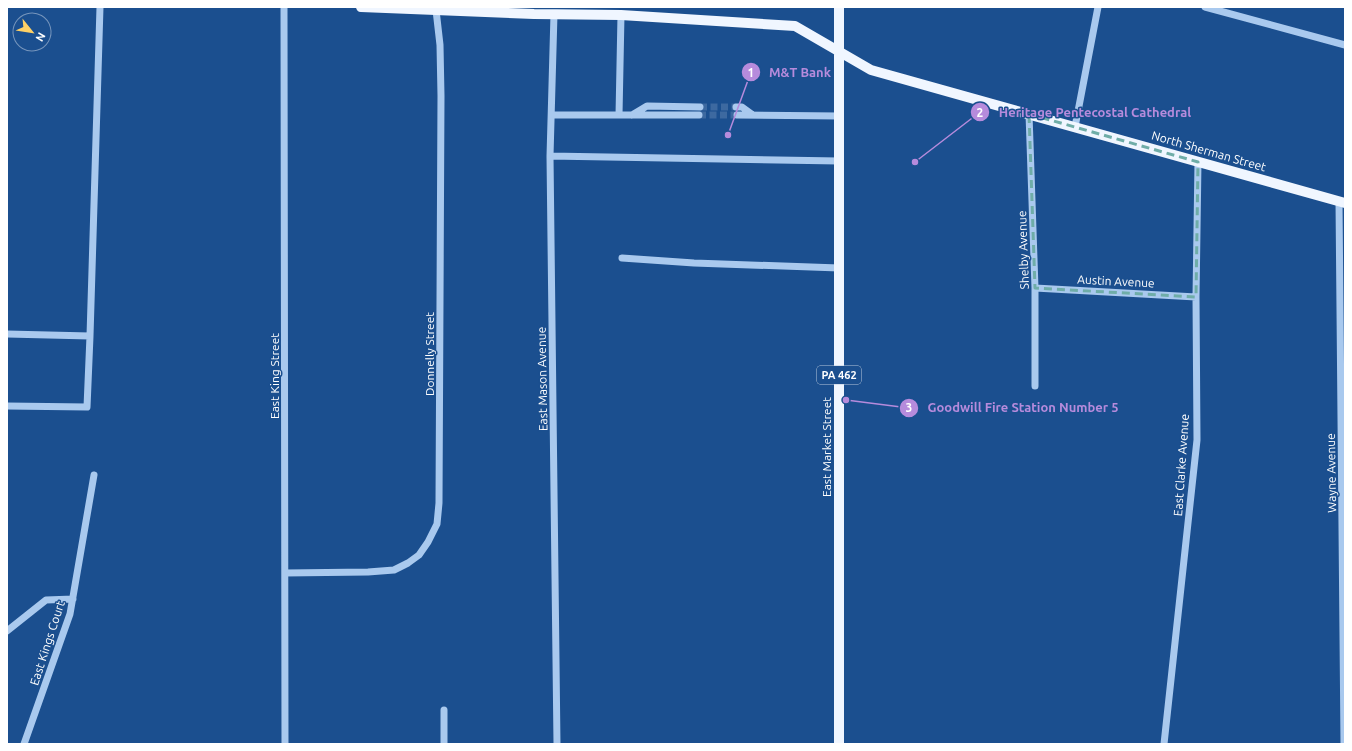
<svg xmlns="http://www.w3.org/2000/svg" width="1352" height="751" font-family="Ubuntu,sans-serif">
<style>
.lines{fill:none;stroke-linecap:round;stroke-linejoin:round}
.minor-tunnel{stroke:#3d69a0;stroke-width:7;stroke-dasharray:7 3.5;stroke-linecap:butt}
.minor{stroke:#a9c9ee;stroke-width:7}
.major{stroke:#f0f6ff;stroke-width:10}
.marked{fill:none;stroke:#6fada8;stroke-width:3;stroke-dasharray:8 5;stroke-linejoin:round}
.labels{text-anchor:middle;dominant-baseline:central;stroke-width:3;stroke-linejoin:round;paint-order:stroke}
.shield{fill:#1b4f8f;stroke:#bbcadd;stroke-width:1}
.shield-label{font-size:11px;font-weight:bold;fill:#fff}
.street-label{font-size:12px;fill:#fff;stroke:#1b4f8f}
.leader{fill:none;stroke:#b68bdc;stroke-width:1.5}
.callout-dot{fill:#b68bdc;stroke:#1b4f8f;stroke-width:1.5}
.mark-label{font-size:12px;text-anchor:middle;font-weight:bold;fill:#fff}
.callout-label{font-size:13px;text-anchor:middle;font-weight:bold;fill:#b68bdc;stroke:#1b4f8f;stroke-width:3;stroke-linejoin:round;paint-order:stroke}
</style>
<rect width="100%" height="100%" fill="#1b4f8f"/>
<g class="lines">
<path class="minor-tunnel" d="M700,107H736
M699,115H737"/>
<path class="minor" d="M284,7L285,744
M1205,7L1345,45
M554,14L550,156L557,744
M736,107H742L753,115
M1029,114L1035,288V386
M552,115H699
M619,115L621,15
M632,115L647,106L700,107
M737,115L839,116
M1075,127L1098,7
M550,156L839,161
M1339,201L1344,744
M622,258L694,263L839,268
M1035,288L1196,297
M7,334L90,336L100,7
M7,406L87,407L90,336
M285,573L368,572L394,570L408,563L419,555L428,542L437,524L439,503L441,96L440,45L436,10
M7,631L46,600L73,599
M444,710V744
M24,744L70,614L94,475
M1164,744L1197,440L1196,297L1198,162"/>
<path class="major" d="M361,7L534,14L621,15L795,26L871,70L1345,203
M839,7V744"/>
</g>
<path class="marked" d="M1029,114L1198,162L1196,297L1035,288Z"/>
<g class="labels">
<rect class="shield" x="817" y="366" width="44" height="18" rx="3"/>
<g class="shield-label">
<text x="839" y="375">PA 462</text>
</g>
<g class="street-label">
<text transform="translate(1209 151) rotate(16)">North Sherman Street</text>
<text transform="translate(1023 250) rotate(-92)">Shelby Avenue</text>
<text transform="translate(1116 281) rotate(3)">Austin Avenue</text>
<text transform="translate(429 354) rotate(-90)">Donnelly Street</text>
<text transform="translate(274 376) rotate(-90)">East King Street</text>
<text transform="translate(542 379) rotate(-91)">East Mason Avenue</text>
<text transform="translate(826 447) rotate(-90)">East Market Street</text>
<text transform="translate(1181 465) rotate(-86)">East Clarke Avenue</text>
<text transform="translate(1331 473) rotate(-91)">Wayne Avenue</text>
<text transform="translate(47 643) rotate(-72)">East Kings Court</text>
</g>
</g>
<path class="leader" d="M728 135L751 72M915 162L980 112M846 400L909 408"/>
<g class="callout-dot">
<circle cx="728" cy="135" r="4"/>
<circle cx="915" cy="162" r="4"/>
<circle cx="846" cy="400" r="4"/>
<circle cx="751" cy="72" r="10"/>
<circle cx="980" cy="112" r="10"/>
<circle cx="909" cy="408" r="10"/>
</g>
<g class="mark-label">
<text x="751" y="77">1</text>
<text x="980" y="117">2</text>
<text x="909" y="412">3</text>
</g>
<g class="callout-label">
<text x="800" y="77">M&amp;T Bank</text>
<text x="1095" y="117">Heritage Pentecostal Cathedral</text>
<text x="1023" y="412">Goodwill Fire Station Number 5</text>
</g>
<rect width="1352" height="751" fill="none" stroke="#ffffff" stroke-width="16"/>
<g transform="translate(32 32) rotate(120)"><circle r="19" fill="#1b4f8f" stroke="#7695bc"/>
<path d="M0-3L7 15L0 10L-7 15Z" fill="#ffd166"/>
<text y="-6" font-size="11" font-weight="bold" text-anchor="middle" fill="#ffffff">N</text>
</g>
</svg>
